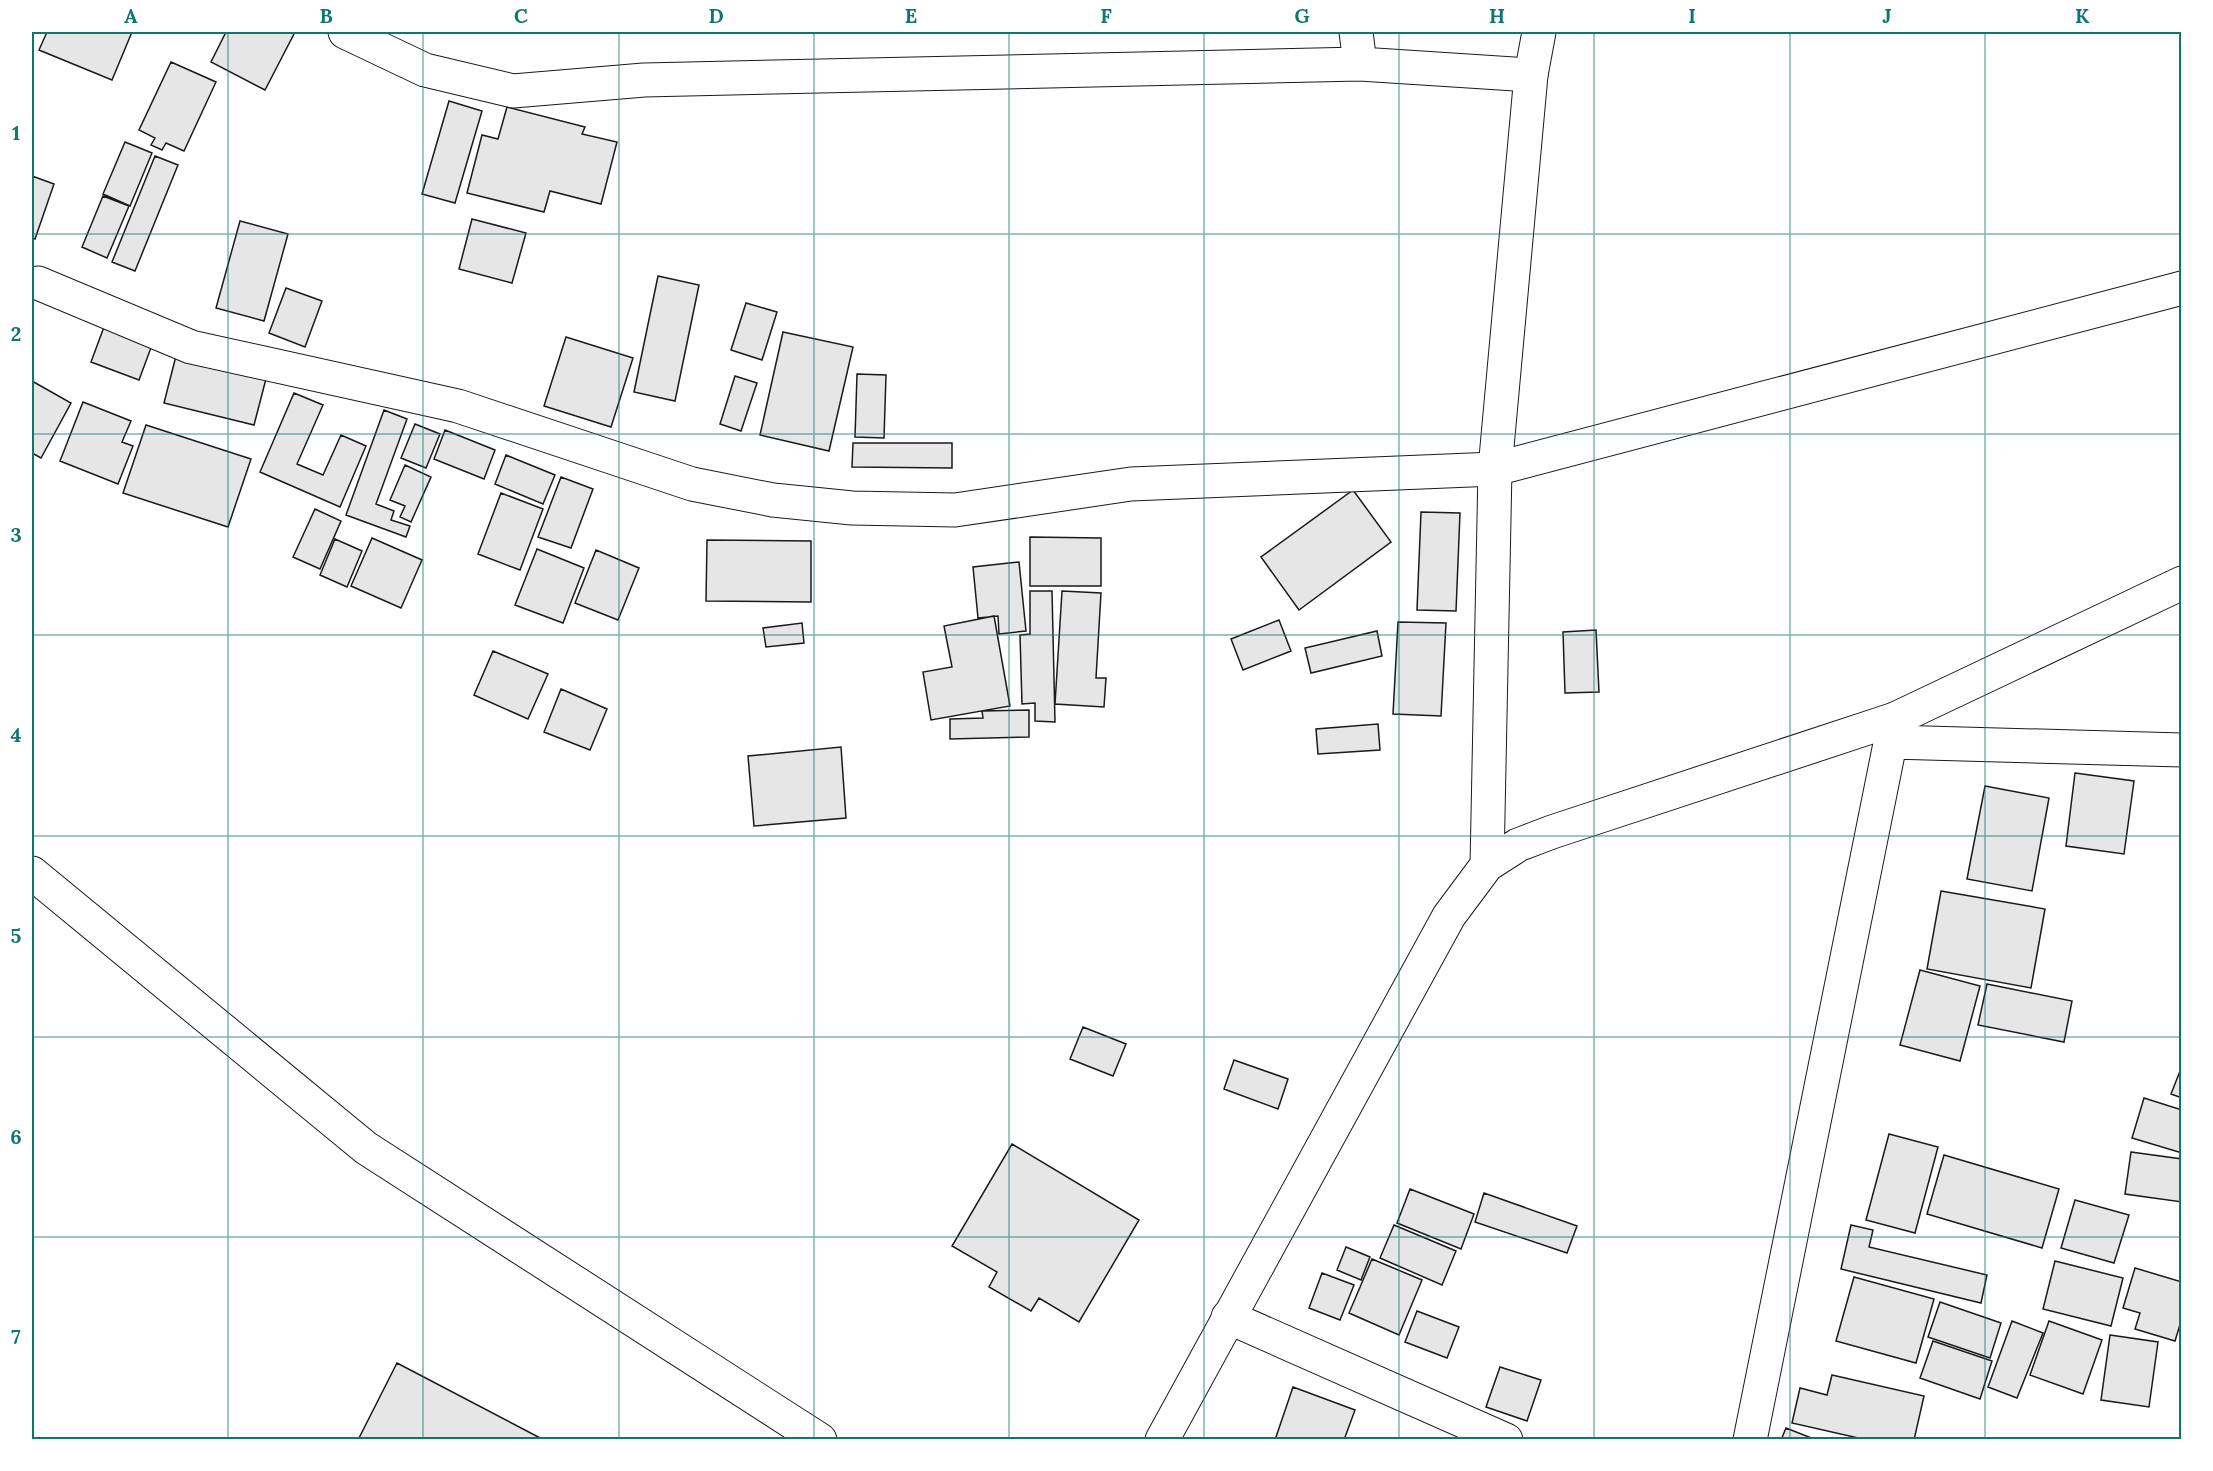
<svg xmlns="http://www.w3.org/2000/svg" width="2213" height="1471" font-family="Lora,serif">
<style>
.building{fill:#e6e6e6;stroke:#1a1a1a;stroke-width:1.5}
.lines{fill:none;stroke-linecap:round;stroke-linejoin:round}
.street-casing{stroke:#1a1a1a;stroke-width:35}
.secondary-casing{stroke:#1a1a1a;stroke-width:35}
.street{stroke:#fff;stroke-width:33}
.secondary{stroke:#fff;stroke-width:33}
.grid{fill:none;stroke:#0f766e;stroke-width:1.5;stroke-opacity:0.55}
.neatline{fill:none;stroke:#0f766e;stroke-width:2}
.grid-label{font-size:20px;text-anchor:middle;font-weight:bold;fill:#0f766e}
</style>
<rect width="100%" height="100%" fill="#fff"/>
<path class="building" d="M47,32H132L112,80L39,50Z
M226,32H295L265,90L211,62Z
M171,62L216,82L184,151L166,143L162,150L151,145L155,138L139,130Z
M449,101L482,111L455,203L422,194Z
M507,107L585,127L582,134L617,142L601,204L550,191L544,212L467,193L482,135L498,139Z
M125,142L152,153L130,206L103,194Z
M155,156L178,165L135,271L112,262Z
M32,176L54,184L35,239L32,238Z
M103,196L129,206L107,258L82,247Z
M472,219L526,233L512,283L459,269Z
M240,221L288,234L264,321L216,308Z
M658,276L699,285L675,401L634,392Z
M286,288L322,301L305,347L269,333Z
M746,303L777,312L762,360L731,350Z
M104,327L152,345L139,380L91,362Z
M783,332L853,347L829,451L760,435Z
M566,337L633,358L611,427L544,406Z
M177,352L267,375L254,425L164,403Z
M857,374L886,375L884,438L855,437Z
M735,376L757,383L741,431L720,424Z
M32,381L71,403L41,458L32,453Z
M294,393L323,405L297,464L323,475L341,435L366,446L340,507L260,472Z
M83,402L131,421L122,442L133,446L118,484L60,461Z
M384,410L407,419L376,504L394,511L391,520L410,526L406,537L346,515Z
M415,424L440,434L426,468L401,458Z
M146,425L251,459L228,527L123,493Z
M445,430L495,450L484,479L434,459Z
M853,443H952V468L852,467Z
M506,455L555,475L543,504L495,484Z
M405,465L431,477L411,522L400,517L405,506L390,500Z
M561,477L593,489L571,548L538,537Z
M1353,490L1391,542L1299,610L1261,557Z
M501,493L543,509L520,570L478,554Z
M315,509L341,521L320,569L293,557Z
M1421,512L1460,513L1456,611L1417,610Z
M1030,537L1101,538V586H1030Z
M372,538L422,560L401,608L351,586Z
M335,539L362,551L347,587L320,575Z
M707,540L811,541V602L706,601Z
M537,549L584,568L563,623L515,605Z
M596,550L639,568L618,620L575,603Z
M1019,562L1026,631L999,634L998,616L978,618L973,567Z
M1030,591H1052L1055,722L1035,721V703L1022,704L1020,635L1030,634Z
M1062,591L1101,593L1096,678H1106L1104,707L1055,704Z
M994,616L1010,706L931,720L923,672L952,667L944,626Z
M1279,620L1291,651L1243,670L1231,639Z
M1398,622L1446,623L1441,716L1393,714Z
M802,623L804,643L766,647L763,628Z
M1596,630L1599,692L1565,693L1563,632Z
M1377,631L1382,656L1311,673L1305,648Z
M493,651L548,674L528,719L474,695Z
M561,689L607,709L590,750L544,732Z
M1029,710V737L950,739V719L983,718L982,711Z
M1378,724L1380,750L1318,754L1316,729Z
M841,747L846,818L754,826L748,756Z
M2075,773L2134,781L2124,854L2066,846Z
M1985,786L2049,798L2032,891L1967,879Z
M1941,891L2045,909L2031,988L1927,969Z
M1920,970L1980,986L1960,1061L1900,1045Z
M1987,984L2072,1001L2064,1042L1978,1025Z
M1083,1027L1126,1044L1113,1076L1070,1059Z
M1234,1060L1288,1079L1278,1109L1224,1089Z
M2182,1066V1098L2171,1094Z
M2144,1098L2182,1110V1153L2132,1138Z
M1889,1134L1938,1147L1915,1233L1866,1220Z
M1012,1144L1139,1220L1079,1322L1039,1298L1031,1311L989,1287L997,1272L952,1246Z
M2131,1152L2182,1159V1202L2125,1194Z
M1944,1155L2059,1189L2042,1248L1927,1214Z
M1410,1189L1474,1214L1461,1249L1397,1223Z
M1484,1193L1577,1226L1567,1253L1475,1222Z
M2075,1200L2129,1215L2114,1263L2061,1248Z
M1394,1225L1456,1251L1442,1285L1380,1258Z
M1851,1225L1873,1230L1869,1247L1987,1275L1981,1303L1841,1269Z
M1346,1247L1370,1257L1361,1280L1337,1270Z
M1372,1259L1422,1280L1399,1335L1349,1313Z
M2055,1261L2123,1278L2111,1326L2043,1309Z
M2135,1268L2182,1282V1318L2175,1341L2135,1329L2140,1313L2123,1308Z
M1322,1273L1354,1285L1340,1320L1309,1308Z
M1854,1277L1934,1299L1916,1363L1836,1341Z
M1940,1302L2001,1323L1990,1358L1928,1337Z
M1417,1311L1459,1327L1447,1358L1405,1342Z
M2012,1321L2043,1333L2017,1398L1988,1387Z
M2049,1321L2102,1340L2083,1394L2030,1375Z
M2110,1335L2158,1342L2149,1407L2101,1400Z
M1933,1341L1992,1361L1980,1399L1920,1378Z
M397,1363L544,1440H358Z
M1500,1367L1541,1380L1527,1421L1486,1407Z
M1832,1375L1924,1396L1914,1440H1867L1792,1423L1800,1388L1827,1395Z
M1293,1387L1355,1410L1344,1440H1275Z
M1786,1428L1814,1439V1440H1781Z"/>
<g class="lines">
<g class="street-casing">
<path id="street" d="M345,32L425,70L513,91L644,80L1360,64L1531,75
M1356,32L1360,64
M38,283L191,347L458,406L692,484L773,500L852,508L955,510L1131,484L1495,469L2182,288
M1891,742L2182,750
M32,873L366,1148L820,1440
M1228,1317L1506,1440
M1750,1440L1895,719"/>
</g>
<g class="secondary-casing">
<path id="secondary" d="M1487,865L1495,469L1531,75L1539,32
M1162,1440L1449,916L1487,865L1518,845L1552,832L1895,719L2182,583"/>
</g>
<use href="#street" class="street"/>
<use href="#secondary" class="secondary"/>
</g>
<path class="grid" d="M228,32V1440M423,32V1440M619,32V1440M814,32V1440M1009,32V1440M1204,32V1440M1399,32V1440M1594,32V1440M1790,32V1440M1985,32V1440M32,234H2182M32,434H2182M32,635H2182M32,836H2182M32,1037H2182M32,1237H2182"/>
<rect width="2213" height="1471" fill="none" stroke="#ffffff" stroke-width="66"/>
<rect x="33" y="33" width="2147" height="1405" class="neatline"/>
<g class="grid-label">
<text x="131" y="23">A</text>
<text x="326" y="23">B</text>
<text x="521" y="23">C</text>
<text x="716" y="23">D</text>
<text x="911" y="23">E</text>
<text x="1106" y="23">F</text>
<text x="1302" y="23">G</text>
<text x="1497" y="23">H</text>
<text x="1692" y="23">I</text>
<text x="1887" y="23">J</text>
<text x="2082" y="23">K</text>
<text x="16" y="140">1</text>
<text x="16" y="341">2</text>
<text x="16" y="542">3</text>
<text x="16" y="742">4</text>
<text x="16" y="943">5</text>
<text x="16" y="1144">6</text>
<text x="16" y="1344">7</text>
</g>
</svg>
